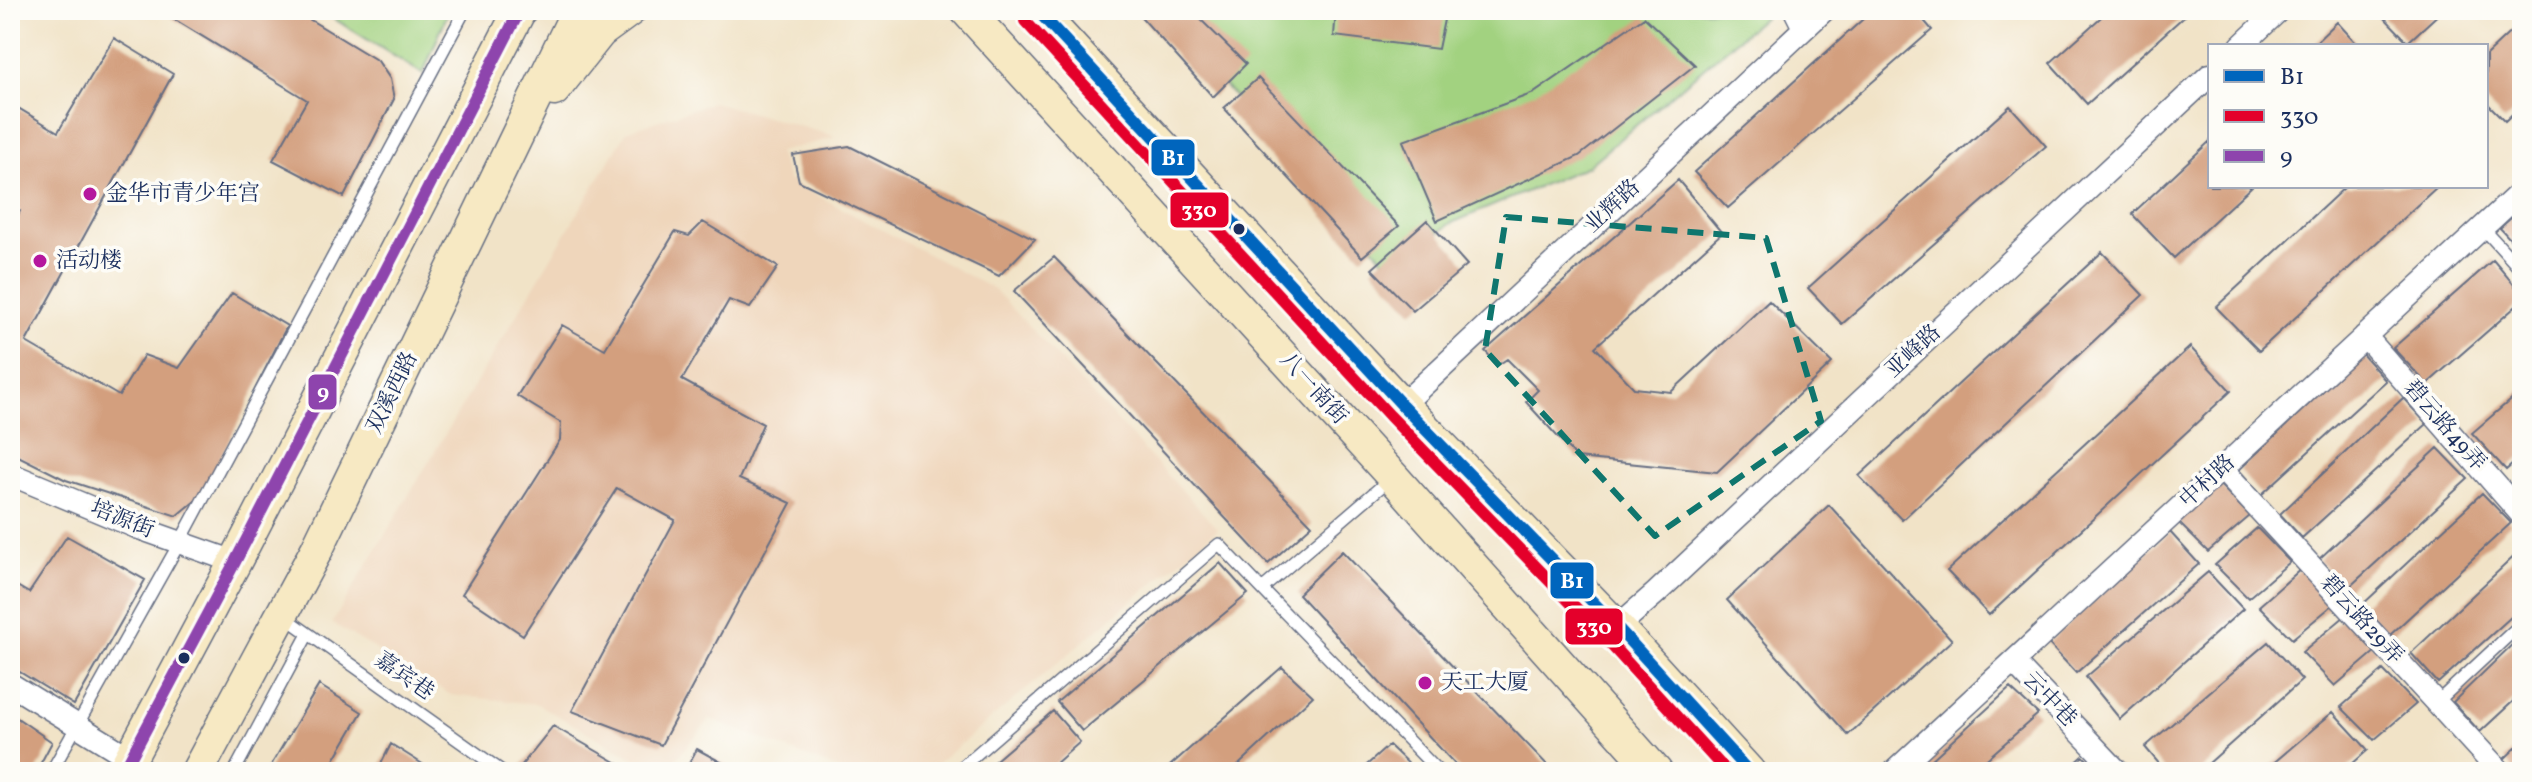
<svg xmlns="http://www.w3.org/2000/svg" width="2532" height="782" font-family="Vollkorn,'Noto Serif SC',serif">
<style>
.built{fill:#efd6bb}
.green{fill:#a2d280;stroke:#5e806f;stroke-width:2}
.building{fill:#d39f7e}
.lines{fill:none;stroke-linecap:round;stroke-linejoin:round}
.lane-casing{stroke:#666e83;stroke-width:14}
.street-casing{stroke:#666e83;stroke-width:25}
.secondary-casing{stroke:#666e83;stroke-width:35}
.lane{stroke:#fff;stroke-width:11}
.street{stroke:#fff;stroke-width:22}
.secondary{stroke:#f7e9c3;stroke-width:32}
.bus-1-casing{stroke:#fdfcf7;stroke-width:18}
.bus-2-casing{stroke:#fdfcf7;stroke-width:18}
.bus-3-casing{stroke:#fdfcf7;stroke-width:18}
.bus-1{stroke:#0065bd;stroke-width:12}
.bus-2{stroke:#e4002b;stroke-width:12}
.bus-3{stroke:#8e44ad;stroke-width:12}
.marked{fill:none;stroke:#0f766e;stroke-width:6;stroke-dasharray:16 10;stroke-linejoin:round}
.poi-dot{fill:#b5179e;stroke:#fdfcf7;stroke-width:3}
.bus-dot{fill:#1b2f5e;stroke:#fdfcf7;stroke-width:3}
.labels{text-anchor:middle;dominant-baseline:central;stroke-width:7;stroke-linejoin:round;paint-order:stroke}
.poi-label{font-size:22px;fill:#1b2f5e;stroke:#fdfcf7;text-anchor:start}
.street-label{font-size:22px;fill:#1b2f5e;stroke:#fdfcf7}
.line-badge{stroke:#fdfcf7;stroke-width:3}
.badge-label{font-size:22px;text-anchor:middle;font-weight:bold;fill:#fff}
</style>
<rect width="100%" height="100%" fill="#fdfcf7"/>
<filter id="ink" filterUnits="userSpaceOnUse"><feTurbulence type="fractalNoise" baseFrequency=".0125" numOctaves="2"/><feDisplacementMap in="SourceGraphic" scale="16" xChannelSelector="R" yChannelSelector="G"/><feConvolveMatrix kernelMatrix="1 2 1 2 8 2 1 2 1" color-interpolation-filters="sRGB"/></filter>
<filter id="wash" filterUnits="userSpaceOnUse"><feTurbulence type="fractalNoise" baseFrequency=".006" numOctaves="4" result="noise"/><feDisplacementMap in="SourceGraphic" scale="32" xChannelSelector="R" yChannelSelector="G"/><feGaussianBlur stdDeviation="1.8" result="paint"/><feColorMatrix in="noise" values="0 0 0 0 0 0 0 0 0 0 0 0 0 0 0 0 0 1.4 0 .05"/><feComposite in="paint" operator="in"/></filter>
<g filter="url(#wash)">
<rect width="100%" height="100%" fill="#f1e3c7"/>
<path class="built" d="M713,102L837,137L778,152L788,180L995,290L1218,529L927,772H845L710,719L665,772H658L537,704L451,695L332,623L627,131Z"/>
<path class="green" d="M320,10H449L423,74Z
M1158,10H1772L1588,166L1449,224L1394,270L1158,14Z"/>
<g id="blocks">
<path class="building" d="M159,10H294L378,61L390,79L394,99L344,197L273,160L307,100Z
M1135,10H1191L1246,64L1213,97Z
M1336,10H1446L1438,49L1334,36Z
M1873,10H1915L1932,30L1728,208L1694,172Z
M2109,10H2191L2087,104L2050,63Z
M2377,10H2443L2408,42Z
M1644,17L1695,65L1579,156L1437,221L1403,141L1534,93Z
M2522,21V105L2505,121L2486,102V55Z
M2337,22L2359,46H2312Z
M114,38L173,74L26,342L119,396L144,355L179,368L232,293L287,326L201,496L177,516L66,480L10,452V229L20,211L10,204V122L18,108L58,132Z
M1258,78L1399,226L1362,257L1224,108Z
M2010,106L2046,146L1842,324L1808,288Z
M2210,141V186H2252L2174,258L2132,214Z
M849,146L1035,239L999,276L799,181L793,155Z
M1678,180L1722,233L1595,347L1634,388L1671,392L1769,301L1832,363L1717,472L1577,458L1526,402L1538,390L1507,359L1498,365L1485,351Z
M2346,186H2438L2259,351L2216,307Z
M2522,208V252L2500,228Z
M1427,220L1467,265L1413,311L1372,269Z
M703,222L778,267L750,308L729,300L682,380L763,424L739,479L791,503L661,745L572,711L675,520L617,488L523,635L462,594L560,440L561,423L517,396L562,325L605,349L675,232L689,236Z
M2102,252L2143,295L1902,520L1859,476Z
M1054,257L1312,525L1268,564L1014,291Z
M2493,260L2522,294V301L2427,384L2393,348Z
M2190,347L2231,391L1989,615L1947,571Z
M2362,354L2386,381L2261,495L2239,470Z
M2522,390V456L2506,470L2472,433Z
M2403,398L2427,424L2302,538L2280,514Z
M2438,448L2468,479L2346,590L2318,560Z
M2217,482L2250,516L2208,552L2175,519Z
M2482,493L2511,523L2390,635L2362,605Z
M1829,505L1952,640L1848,735L1727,600Z
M2257,528L2290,562L2248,598L2215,565Z
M2170,532L2199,564L2076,673L2048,643Z
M67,536L145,580L74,705L10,666V582L29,593Z
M2522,549V607L2438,683L2411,653Z
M1342,551L1554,772H1462L1298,594Z
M1220,563L1248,594L1082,731L1057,702Z
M2301,569L2334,604L2292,639L2259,606Z
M2208,572L2243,609L2120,719L2086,677Z
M2345,616L2377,650L2335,686L2302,652Z
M2522,635V693L2480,732L2453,702Z
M2268,642L2302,680L2199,772H2166L2145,747Z
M1282,667L1313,696L1231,772H1163Z
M2383,670L2416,704L2374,740L2341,707Z
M319,685L362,712L327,772H267Z
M2010,688L2038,714L1972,772H1918Z
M1053,711L1080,742L1046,772H982Z
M2333,712L2368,750L2343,772H2263Z
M10,713L52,742L36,772H10Z
M553,726L633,772H531L521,766Z
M2522,742V772H2516L2504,759Z
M391,744L435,772H377Z
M1389,745L1417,772H1359Z
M697,749L739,772H684Z
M2083,756L2099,772H2065Z"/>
</g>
</g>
<g filter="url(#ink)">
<use href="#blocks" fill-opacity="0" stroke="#666e83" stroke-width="2"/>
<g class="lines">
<g class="lane-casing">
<path id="lane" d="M2483,228L2522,271
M1262,589L1439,772
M282,615L503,772
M2436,703L2522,623
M51,772L180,542L465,10
M234,772L308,634
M956,772L1219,544L1262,589L1390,479"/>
</g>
<g class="street-casing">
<path id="street" d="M1795,10L1804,28
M2241,46L2279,10
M2365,336L2522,515
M1402,405L1824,10
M2222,469L2500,772
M10,474L139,528L235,562
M1617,627L1656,593L2210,75
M2013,662L2118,772
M10,684L130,758
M1894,772L2522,191"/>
</g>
<g class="secondary-casing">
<path id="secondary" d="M966,10L1393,477L1656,772
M1037,10L1402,405L1617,627L1749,772
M554,90L600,32L630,10
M123,772L235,562L520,10
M197,772L317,549L574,18L581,10"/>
</g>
<use href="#lane" class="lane"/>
<use href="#street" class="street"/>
<use href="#secondary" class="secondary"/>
<g class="bus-1-casing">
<path id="bus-1" d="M1037,10L1402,405L1617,627L1749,772"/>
</g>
<g class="bus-2-casing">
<path id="bus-2" d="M1025,21L1390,416L1605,638L1727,772"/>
</g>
<g class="bus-3-casing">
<path id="bus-3" d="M123,772L235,562L520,10"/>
</g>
<use href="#bus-1" class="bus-1"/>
<use href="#bus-2" class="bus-2"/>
<use href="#bus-3" class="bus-3"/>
</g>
</g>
<path class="marked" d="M1506,217L1766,238L1821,421L1655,536L1485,350Z"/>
<g class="poi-dot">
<circle cx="90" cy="194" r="8"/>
<circle cx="40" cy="261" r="8"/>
<circle cx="1425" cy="683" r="8"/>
</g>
<g class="bus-dot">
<circle cx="1239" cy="229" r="7"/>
<circle cx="184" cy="658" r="7"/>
</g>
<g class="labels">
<g class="poi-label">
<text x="106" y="194">金华市青少年宫</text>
<text x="56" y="261">活动楼</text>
<text x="1441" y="683">天工大厦</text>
</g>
<g class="street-label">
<text transform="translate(1613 207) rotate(-43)">业辉路</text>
<text transform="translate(1914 352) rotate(-43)">亚峰路</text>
<text transform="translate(1313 389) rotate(48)">八一南街</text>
<text transform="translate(393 393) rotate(-64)">双溪西路</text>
<text transform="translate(2444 426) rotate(49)">碧云路49弄</text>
<text transform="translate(2208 482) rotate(-43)">中村路</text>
<text transform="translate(122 520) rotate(22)">培源街</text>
<text transform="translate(2361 620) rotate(48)">碧云路29弄</text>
<text transform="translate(404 677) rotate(35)">嘉宾巷</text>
<text transform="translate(2049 700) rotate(46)">云中巷</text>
</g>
</g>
<g class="line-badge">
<rect x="1150" y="138" width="46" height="39" rx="8" fill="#0065bd"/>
<rect x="1169" y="191" width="61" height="38" rx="8" fill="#e4002b"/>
<rect x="307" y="373" width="31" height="38" rx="8" fill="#8e44ad"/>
<rect x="1549" y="561" width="46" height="39" rx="8" fill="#0065bd"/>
<rect x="1564" y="607" width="60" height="39" rx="8" fill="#e4002b"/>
</g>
<g class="badge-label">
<text x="1173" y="165">B1</text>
<text x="1199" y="217">330</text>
<text x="323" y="399">9</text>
<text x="1572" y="588">B1</text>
<text x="1594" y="634">330</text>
</g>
<rect width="2532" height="782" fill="none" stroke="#fdfcf7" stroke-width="40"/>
<rect x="2208" y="44" width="280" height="144" fill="#fdfcf7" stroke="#a3aaba" stroke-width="2"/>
<rect x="2224" y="70" width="40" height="12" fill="#0065bd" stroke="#a3aaba" stroke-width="2"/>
<text x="2280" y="84" font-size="24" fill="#1b2f5e">B1</text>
<rect x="2224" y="110" width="40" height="12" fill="#e4002b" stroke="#a3aaba" stroke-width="2"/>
<text x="2280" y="124" font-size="24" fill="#1b2f5e">330</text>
<rect x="2224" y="150" width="40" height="12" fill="#8e44ad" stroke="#a3aaba" stroke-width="2"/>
<text x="2280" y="164" font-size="24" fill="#1b2f5e">9</text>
</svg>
